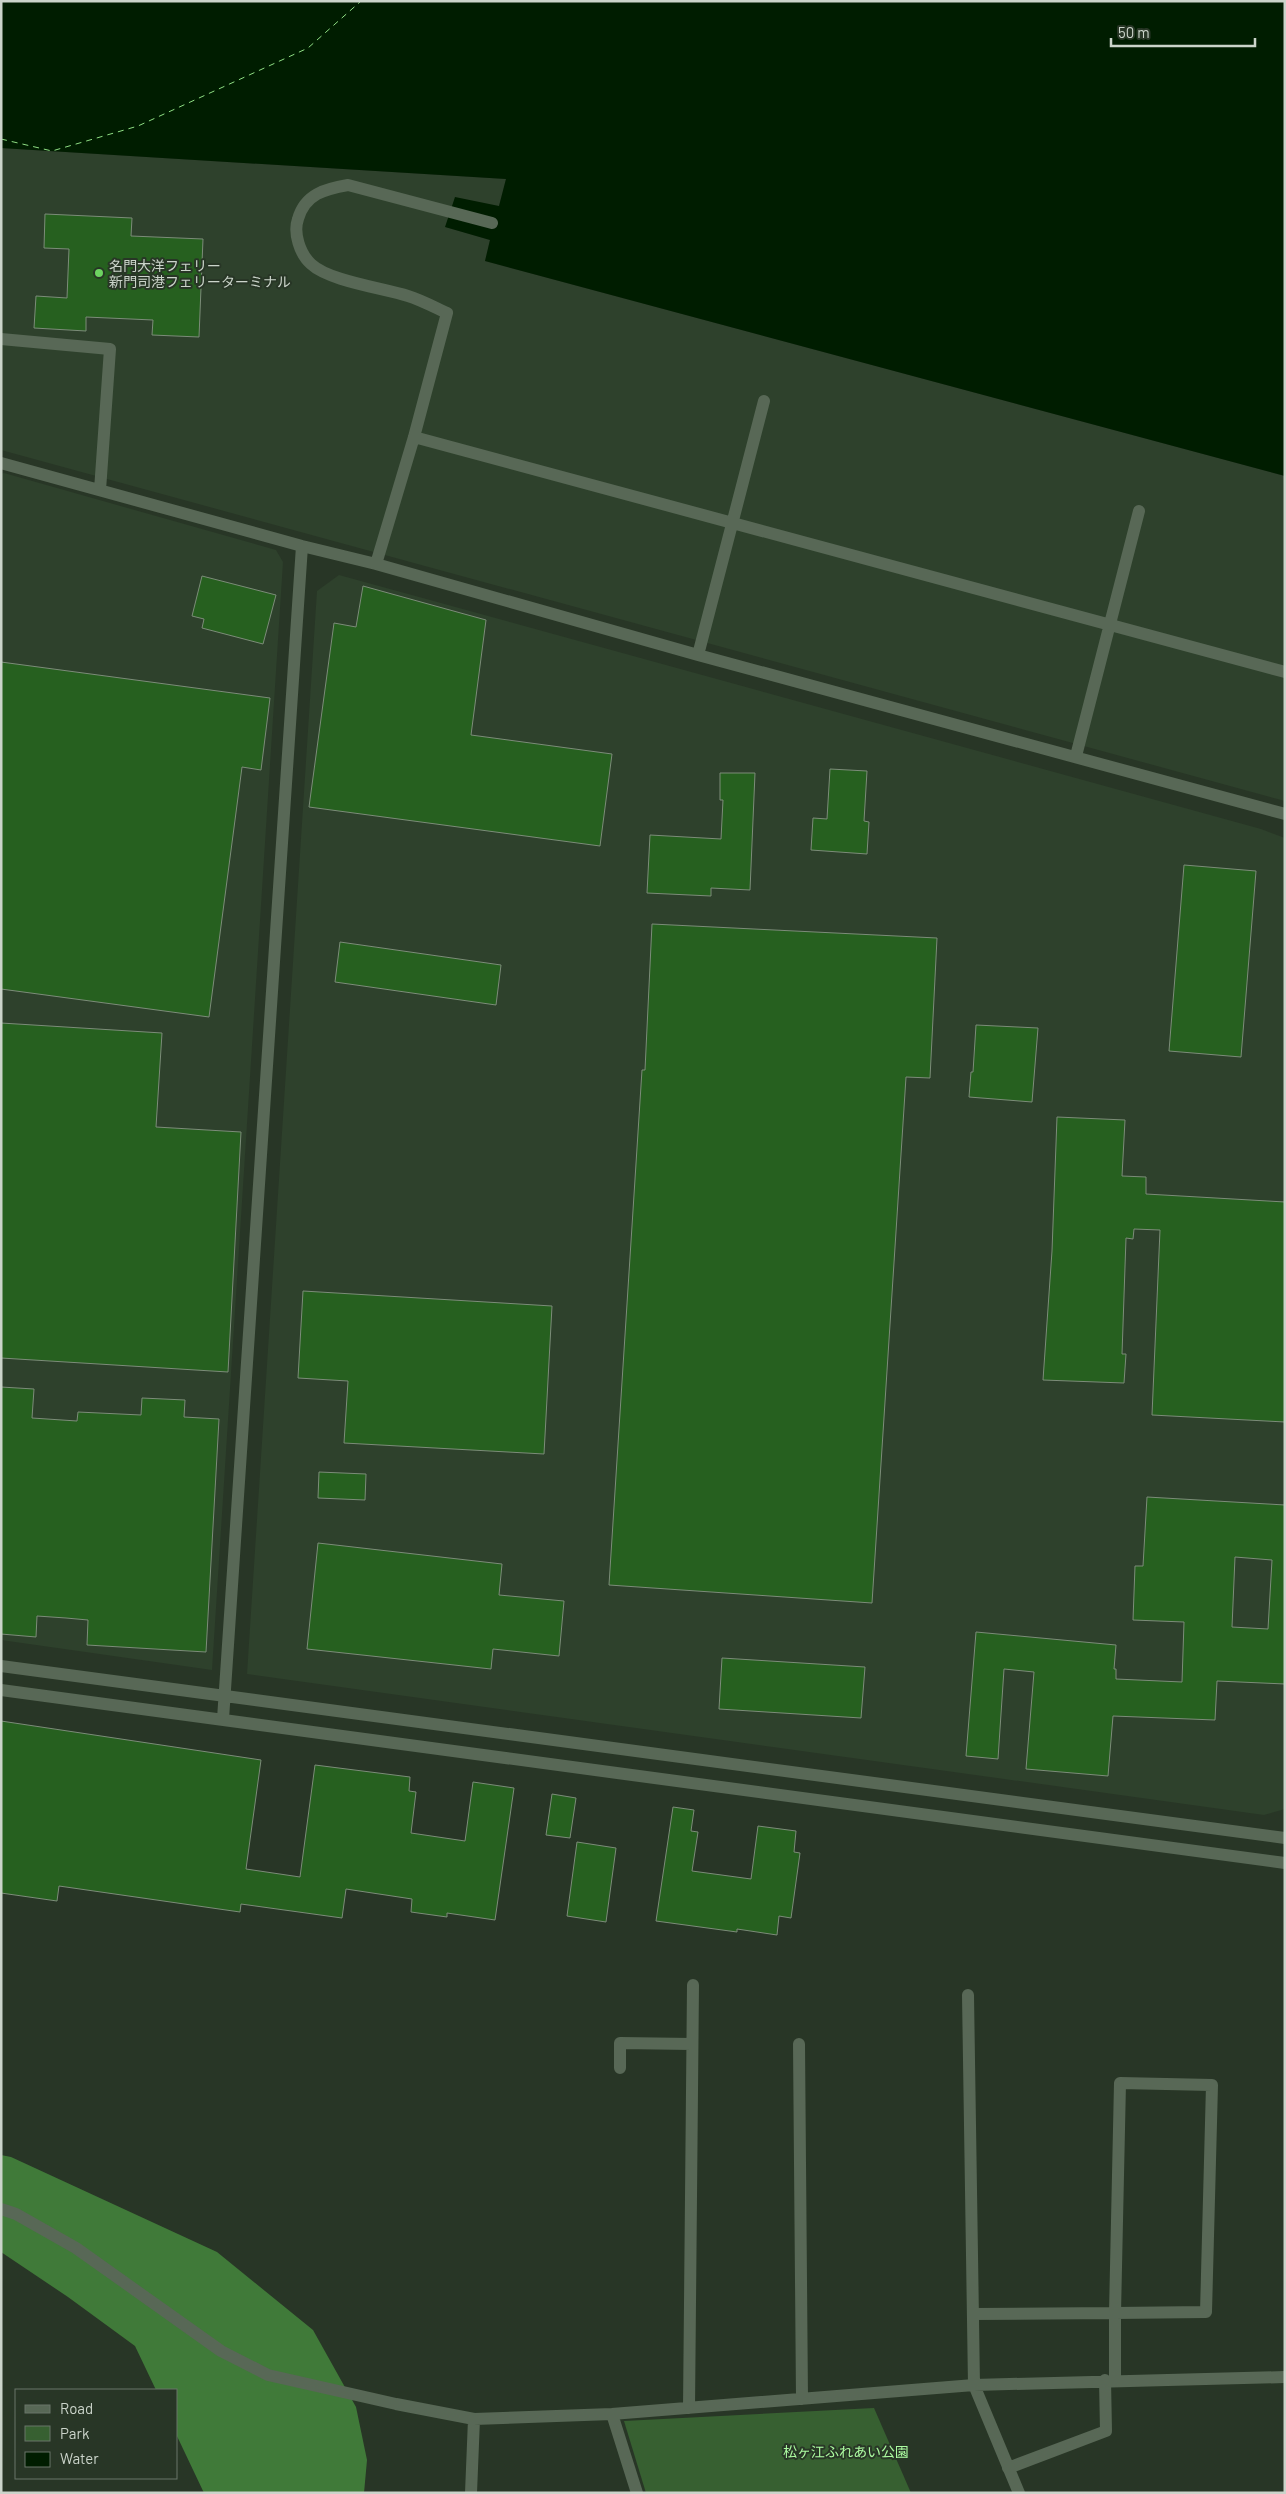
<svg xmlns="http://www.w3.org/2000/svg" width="1286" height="2494" font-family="Barlow,'Noto Sans JP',sans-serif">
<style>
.built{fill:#2e412c}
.green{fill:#376031}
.forest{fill:#407a39}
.water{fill:#001d00}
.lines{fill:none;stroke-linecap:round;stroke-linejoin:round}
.ferry{stroke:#8fde84;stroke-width:1;stroke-dasharray:6 5;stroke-linecap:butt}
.building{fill:#26601f;stroke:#7c8c79;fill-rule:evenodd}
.minor{stroke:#586856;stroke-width:12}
.poi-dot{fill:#6dd361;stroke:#283626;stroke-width:2}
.labels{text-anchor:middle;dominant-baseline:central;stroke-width:4;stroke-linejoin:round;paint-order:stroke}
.poi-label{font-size:14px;fill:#cbd4ca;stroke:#283626;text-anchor:start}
.park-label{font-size:14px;fill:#acfca1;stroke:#283626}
</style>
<rect width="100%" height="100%" fill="#283626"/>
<path class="built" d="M1,148L506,179L499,206L446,227L490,240L485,261L1285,476V801L1,450Z
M4,473L276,550L283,562L212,1670L1,1640V474Z
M339,575L1261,829L1285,838V1809L1264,1815L247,1674L317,591Z"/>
<path class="green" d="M874,2408L911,2493H646L624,2421Z"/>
<path class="forest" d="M1,2155L11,2157L217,2252L313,2330L356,2407L367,2460L364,2493H204L176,2434V2390H156L135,2346L68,2297L1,2252Z"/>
<path class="water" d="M1,1H1285V476L485,261L490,240L445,227L455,197L499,206L506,179L1,148Z"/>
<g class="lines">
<path class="ferry" d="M1,139L52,151L138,126L308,48L361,1"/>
</g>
<path class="building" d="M45,214L132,218L131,236L203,239L199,337L152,335L153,320L86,317V331L34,328L36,296L67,298L69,249L44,248Z
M202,576L276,595L263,644L202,628L204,619L192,616Z
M363,586L486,620L471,735L612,754L600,846L309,807L334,623L356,627Z
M1,662L270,698L261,770L242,767L209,1017L1,989Z
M830,769L867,771L864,821L869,822L867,854L811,850L813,818L827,819Z
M720,773H755L750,890L711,888V896L647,893L650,835L721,839L723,800H720Z
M1184,865L1256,871L1241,1057L1169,1051Z
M652,924L937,938L930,1078L906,1077L872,1603L609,1585L642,1070H645Z
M340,942L501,965L496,1005L335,982Z
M1,1023L162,1033L156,1127L241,1132L228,1372L1,1358Z
M976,1025L1038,1028L1032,1102L969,1097L971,1072H973Z
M1057,1117L1125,1120L1122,1176L1146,1177V1194L1285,1202V1422L1152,1415L1160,1230L1134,1229L1133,1239L1126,1238L1122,1354H1126L1124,1383L1043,1380L1052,1251Z
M303,1291L552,1306L544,1454L344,1443L348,1381L298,1378Z
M1,1387L34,1389L32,1418L77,1421L78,1412L141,1415L142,1398L185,1400L184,1417L219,1419L206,1652L87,1645L88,1620L66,1618L37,1616L36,1637L1,1634Z
M319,1472L366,1474L365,1500L318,1498Z
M1147,1497L1285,1505V1684L1217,1681L1215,1720L1113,1716L1108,1776L1026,1769L1034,1672L1004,1669L998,1759L966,1756L976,1632L1116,1645L1114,1669H1116V1679L1182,1682L1184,1622L1133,1620L1135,1566H1143ZM1235,1557L1272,1560L1268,1629L1232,1627Z
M318,1543L502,1564L499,1595L564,1601L559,1656L493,1649L491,1669L307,1649Z
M722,1658L865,1667L861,1718L719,1709Z
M1,1721L261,1760L246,1869L300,1877L315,1765L410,1777L409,1791L416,1792L411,1833L465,1841L473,1782L514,1788L495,1920L447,1913V1917L411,1912L412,1899L346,1889L342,1918L241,1904L240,1912L59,1886L57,1901L1,1893Z
M552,1794L576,1798L570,1838L546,1835Z
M673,1807L694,1810L691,1831L698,1832L692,1871L751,1879L758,1826L796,1831L794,1852L800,1853L791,1918L779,1916L777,1935L737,1929V1932L656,1921Z
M577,1842L616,1848L606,1922L567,1916Z"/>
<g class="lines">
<path class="minor" d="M1,339L110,349L100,490
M414,437L1285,672
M1,463L302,546L376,564L698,655L1285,814
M376,564L414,437L447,313C434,307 421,300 408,296C383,288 329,281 311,264C300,254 293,233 298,219C305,194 325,189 348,185L492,223
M698,655L764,401
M1076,756L1139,511
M1,1666L1285,1838
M1,1690L1285,1863
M223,1719L302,546
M968,1995L974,2385L1019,2493
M799,2044L802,2399
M620,2068V2043L692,2044
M1,2209L16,2214L76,2248L221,2351L268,2375L396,2404L474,2419L612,2414L974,2385L1285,2377
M973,2314L1115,2313L1120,2083L1212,2085L1206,2312L1115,2313V2380
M689,2408L693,1985
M612,2414L637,2493
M1008,2468L1106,2431L1105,2380
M471,2493L474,2419"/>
</g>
<circle class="poi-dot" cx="99" cy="273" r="5"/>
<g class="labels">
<g class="poi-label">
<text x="109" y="265">名門大洋フェリー<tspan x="109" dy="16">新門司港フェリーターミナル</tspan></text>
</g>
<g class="park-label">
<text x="846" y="2451">松ヶ江ふれあい公園</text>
</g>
</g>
<rect width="1286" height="2494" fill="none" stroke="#cbd4ca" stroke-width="5"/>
<rect x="15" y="2389" width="162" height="90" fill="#283626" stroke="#697568"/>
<rect x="25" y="2405" width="25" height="8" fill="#586856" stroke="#697568"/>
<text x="60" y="2414" font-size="15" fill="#cbd4ca">Road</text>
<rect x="25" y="2426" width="25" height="15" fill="#376031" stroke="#697568"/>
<text x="60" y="2439" font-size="15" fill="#cbd4ca">Park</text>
<rect x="25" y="2452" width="25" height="15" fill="#001d00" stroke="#697568"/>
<text x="60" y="2464" font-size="15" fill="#cbd4ca">Water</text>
<path d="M1111 38v8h144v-8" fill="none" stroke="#cbd4ca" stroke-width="2.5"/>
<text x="1118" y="38" font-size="15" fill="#cbd4ca" stroke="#283626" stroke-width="4" paint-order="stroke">50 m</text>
</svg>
